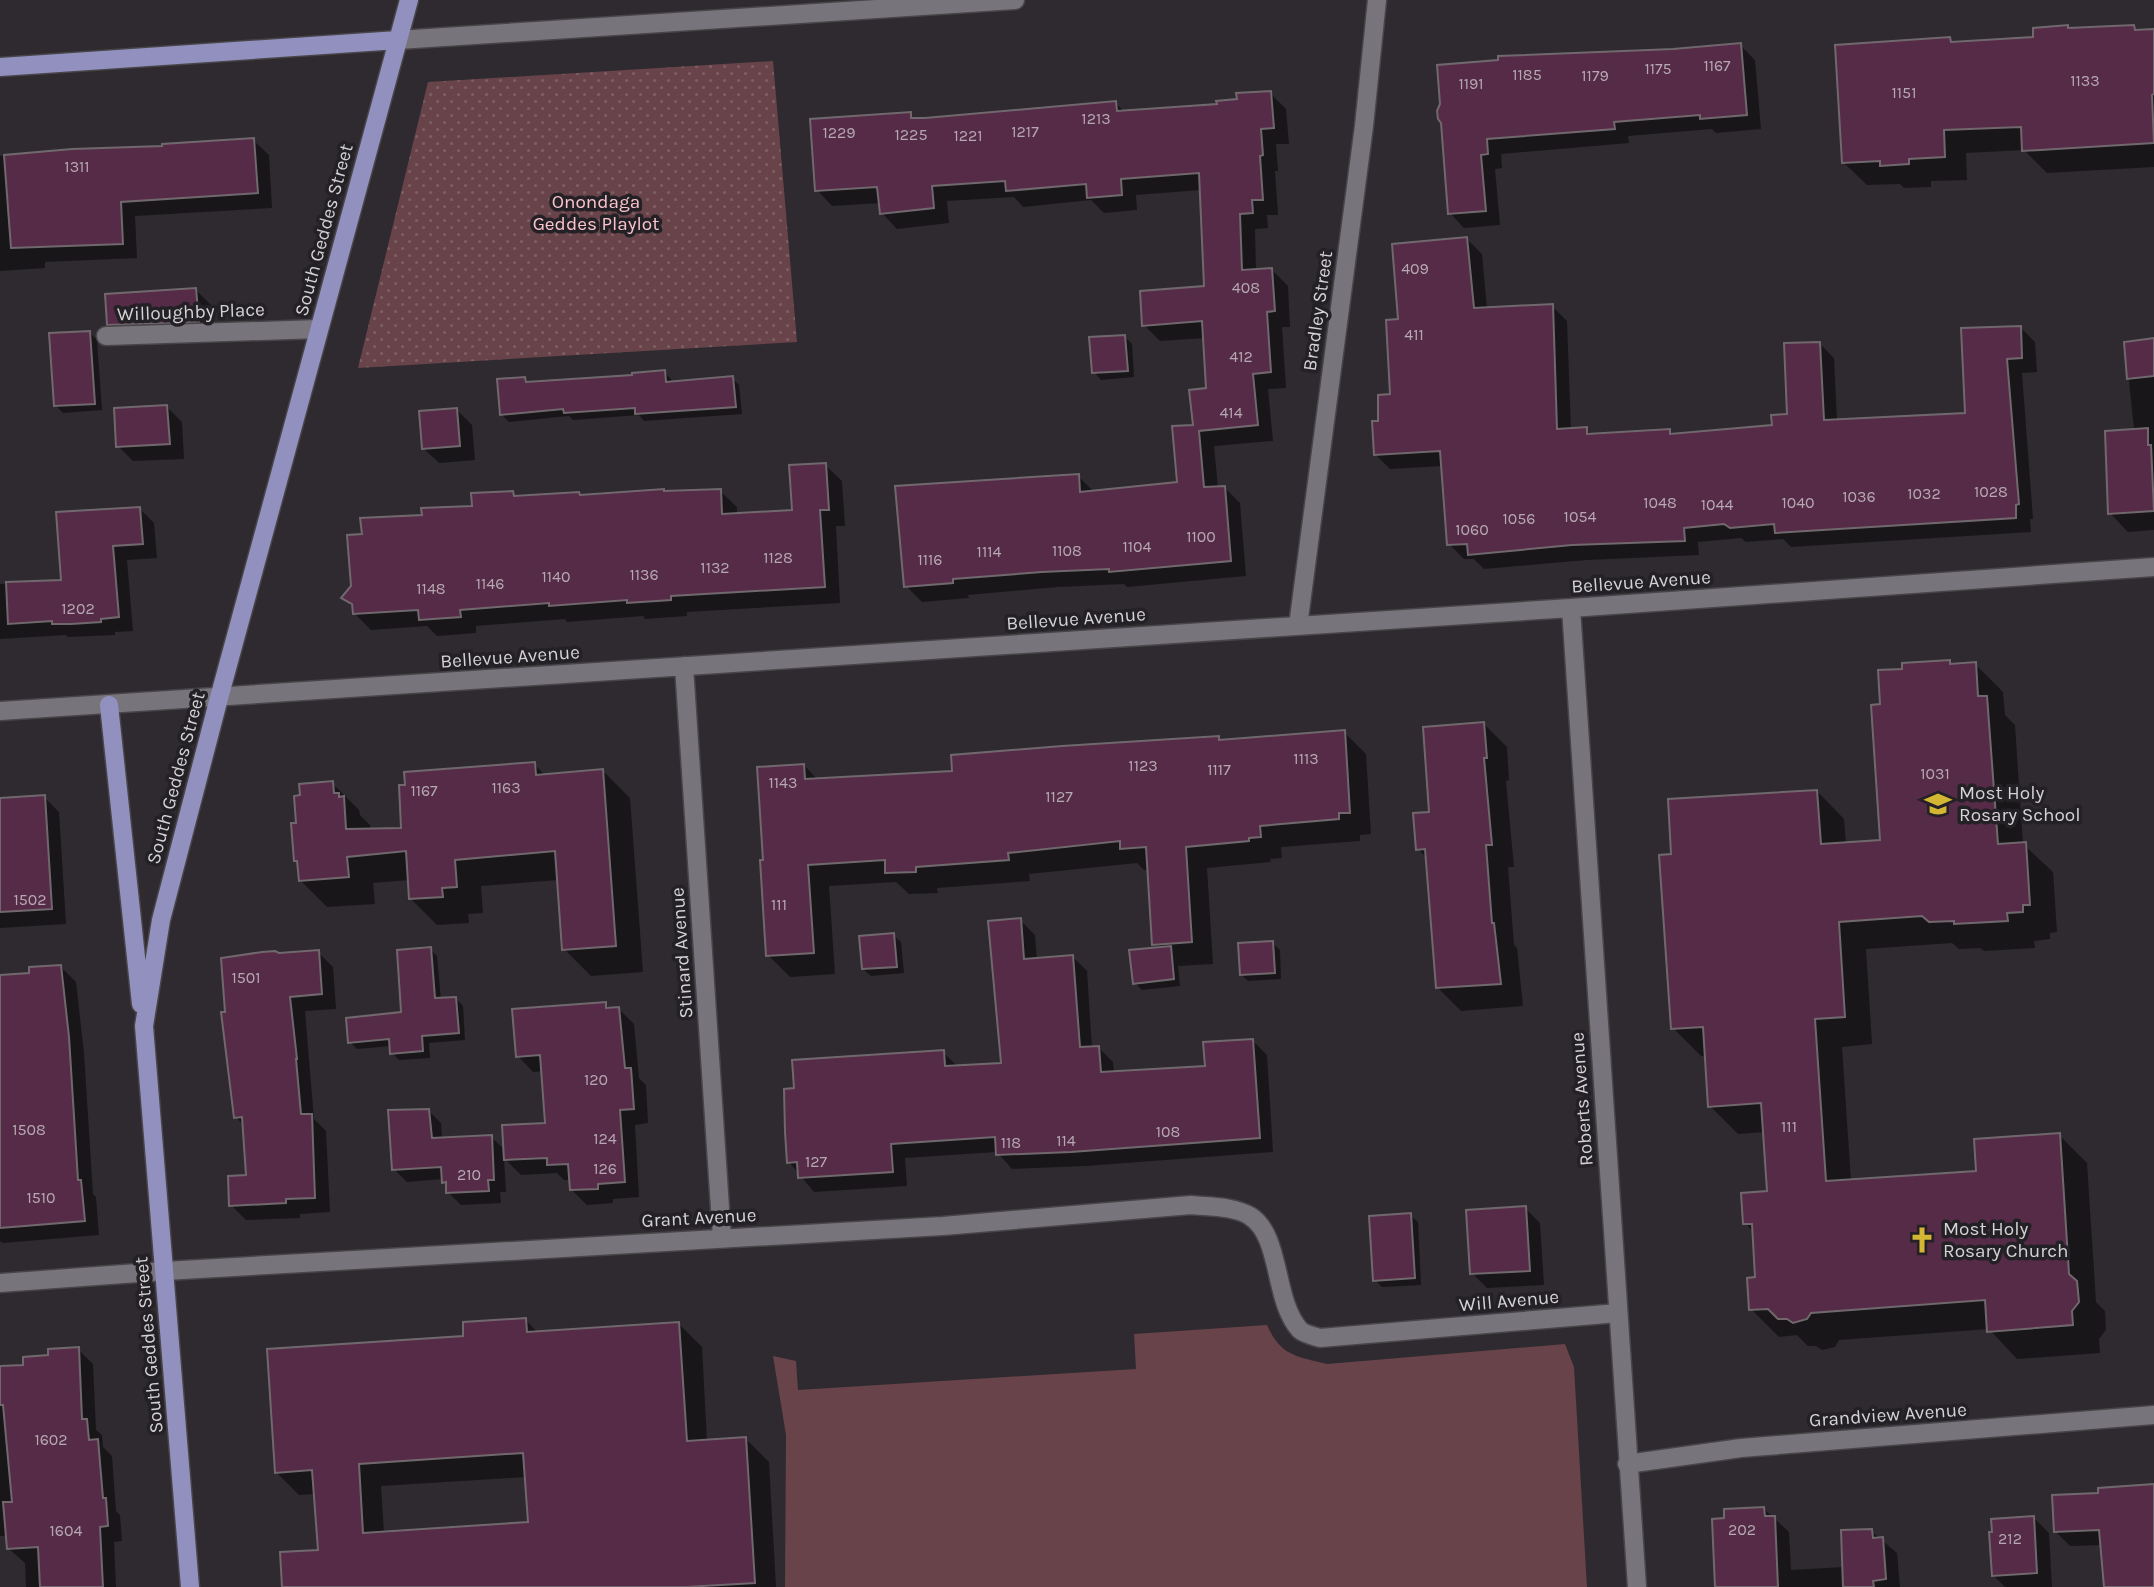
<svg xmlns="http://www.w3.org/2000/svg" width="2154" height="1587" font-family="Karla,sans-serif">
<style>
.grass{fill:#68444a}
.park{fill:url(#park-dots)}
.shadow{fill:#0007;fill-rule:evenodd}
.building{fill:#562b47;stroke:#70686d;stroke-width:2;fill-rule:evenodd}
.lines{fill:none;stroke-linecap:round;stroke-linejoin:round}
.minor-casing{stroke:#484549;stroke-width:21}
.major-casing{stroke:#484549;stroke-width:21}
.minor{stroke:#78747b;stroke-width:18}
.major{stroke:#9290bf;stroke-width:18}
.labels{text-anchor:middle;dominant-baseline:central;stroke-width:7;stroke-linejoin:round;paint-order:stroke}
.number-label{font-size:16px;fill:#b5a8b2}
.park-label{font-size:19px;fill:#fbc4cc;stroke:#242126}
.street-label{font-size:19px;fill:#d5d2d6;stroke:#242126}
.poi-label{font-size:19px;fill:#d5d2d6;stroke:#242126;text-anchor:start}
</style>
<defs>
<pattern id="park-dots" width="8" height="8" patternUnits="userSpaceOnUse" patternTransform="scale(1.75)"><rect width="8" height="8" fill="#68444a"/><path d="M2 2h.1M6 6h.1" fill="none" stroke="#7d5e63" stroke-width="1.8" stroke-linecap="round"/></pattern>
</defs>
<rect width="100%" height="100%" fill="#2e2a30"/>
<path class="grass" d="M1267,1325C1281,1356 1296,1356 1327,1364L1565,1344L1574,1367L1587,1587H785L786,1435L773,1356L796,1361L798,1390L1136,1369L1134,1334Z"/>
<path class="park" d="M773,61L797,342L358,368L428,82Z"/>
<path class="shadow" d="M2067,27L2070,30L2133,27L2138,32L2154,31V167L2047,173L2024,150L1966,153L1967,180L1931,181V187L1904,188L1900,184L1867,185L1844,163L1950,39L1954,44L2035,39Z
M1740,45L1755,60L1761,129L1716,133L1712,129L1628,136L1629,143L1501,154L1502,168L1495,169L1500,225L1464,228L1450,213L1442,122L1673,51Z
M1270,93L1286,109L1289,144H1276L1278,171H1275L1278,215H1267L1268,228L1255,229L1256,271L1272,270L1288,286L1290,327H1282L1286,388L1268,389L1273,441L1214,446L1218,488L1224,487L1240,503L1246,576L1127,587L1124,584L1058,587L968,595L969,598L922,602L906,586L1078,476L1094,492L1179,483L1207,390L1204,338L1160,341L1144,325L1206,288L1201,190L1136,195L1137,210L1104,213L1091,200L1023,207L1014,197L947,201L949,223L897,229L882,213L881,203L832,206L817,190L910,114L916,120L1115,103L1125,112L1219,105Z
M253,140L269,155L272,208L135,216L137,258L45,262V268L0,271V156L72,150L164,148Z
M1467,239L1482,254L1487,309L1552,306L1567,321L1571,430L1586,429L1592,435L1669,431L1674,435L1774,426L1789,415L1819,343L1834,358L1837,421L1967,414L2020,327L2035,342L2037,372L2022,373L2033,519H2030L2031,532L1791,547L1783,539L1746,542L1741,538L1698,542L1699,555L1587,560L1484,569L1474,559H1464L1449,544L1443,466L1390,469L1375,454L1380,423L1392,396L1400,321Z
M196,290L211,305L213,336L124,339L109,324Z
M90,333L97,340L102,410L63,413L55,405Z
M1125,337L1132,344L1134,377L1101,380L1094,372Z
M2154,340V530L2128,532L2110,513L2106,432L2134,429L2125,343Z
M664,372L671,379L672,384L732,378L739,385L742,414L644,421L639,415L573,420L569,416L509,422L502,415L525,378L530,383L634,376Z
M167,407L182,422L184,459L133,461L118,446Z
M457,410L472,425L475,460L439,463L423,448Z
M825,465L842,481L845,526H836L840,603L687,612V616L645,619L643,616L567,622L565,619L476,626V633L437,636L427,626L371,630L354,613V608L343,597L353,587L363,535L424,516L474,507L513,493L518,498L720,491L737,507V515L794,512Z
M140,509L154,523L157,558L127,560L133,631L115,632V635L68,637L66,635L0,639V584L63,582Z
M1950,662L1953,665L1975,664L2003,692L2005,715L2015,725L2023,844L2053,872L2057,932L2050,933V939L2034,941L2035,948L1984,951L1980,948L1959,949L1952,943L1866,949L1872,1044L1842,1047L1851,1181L1978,1173L2059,1135L2087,1163L2096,1302L2105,1311L2106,1330L2099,1339L2100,1353L2017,1359L1989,1329L1839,1340L1835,1347L1822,1350L1816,1346H1808L1797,1335L1779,1337L1751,1309L1757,1279L1754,1233L1745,1223L1768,1193L1765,1132L1738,1134L1710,1106L1707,1056H1701L1673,1028V856L1817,791L1844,819L1846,844L1882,842V706L1904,670Z
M1484,724L1507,747L1509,780L1506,781L1514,867H1508L1514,945L1517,948L1523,1006L1461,1011L1438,988L1428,859L1418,849L1431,813Z
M1344,732L1366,754L1371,834L1360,835V841L1281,847L1282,858L1270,859L1271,862L1207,868L1213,964L1178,966L1180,986L1142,990L1135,983L1158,949L1154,944L1149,870H1144L1137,863L1029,874L1030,881L937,888L938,893L909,894L896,882L829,886L835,974L790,977L768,955L765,862L804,765L818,780L954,773L1218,738L1221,741Z
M534,764L546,776L603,771L630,798L643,972L591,976L564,949L558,880L481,886L483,913L468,914L469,923L437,925L410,898L409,880L373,883L375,904L327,907L300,880L299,863L296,860L298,824L332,783L359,810L360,815L370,825L371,830H403Z
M44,797L59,812L66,924L0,928V800Z
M1020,920L1035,935L1037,960L1072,956L1087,971L1092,1048H1099L1113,1062L1114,1073L1206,1068L1253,1041L1267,1055L1273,1152L1086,1166L1012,1169L997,1152L905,1158L907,1186L814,1192L789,1162L943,1052L958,1067L1003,1065Z
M893,935L901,942L904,973L871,976L863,969Z
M1273,943L1280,950L1281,979L1248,981L1241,974Z
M430,949L437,956L441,1000L455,998L463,1006L465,1040L429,1043L430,1058L399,1060L392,1053L391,1046L357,1049L350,1042L403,1013Z
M318,952L333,967L336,1009L305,1011L314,1119L326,1131L330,1212L300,1214V1218L246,1220L231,1205L248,1177L244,1126L236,1117L227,1013L278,955Z
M61,967L76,982L84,1053L93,1194L96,1197L99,1235L3,1243L0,1241V977L31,974Z
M605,1004L611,1009H619L634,1024L639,1078L646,1085L648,1123L635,1125L639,1197L613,1199V1203L587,1205L572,1190L571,1180H564L557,1173L521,1175L504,1158L506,1192H500L501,1203L461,1205L448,1192L443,1179L407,1182L394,1169L428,1110L441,1123L442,1139L491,1137L506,1151L547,1124L543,1071L533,1072L518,1056Z
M1525,1208L1540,1223L1544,1285L1487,1288L1472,1273Z
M1410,1215L1418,1222L1421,1285L1382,1287L1375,1280Z
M526,1320L538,1333L679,1324L702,1347L707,1441L746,1439L769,1462L776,1587H284L320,1552L316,1494L299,1495L276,1472L465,1337ZM527,1477L530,1524L384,1533L381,1486Z
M78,1349L93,1364L96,1430L102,1435L103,1447L112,1456L116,1511L120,1515L122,1541L114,1542L116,1587H26L25,1563L9,1549L8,1536H0V1368L25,1366Z
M2154,1486V1587H2105L2102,1545L2070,1546L2055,1531L2100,1495Z
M1764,1509L1789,1532L1791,1570L1844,1567L1871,1531L1897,1553L1900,1587H1717Z
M2034,1518L2049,1533L2052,1587H2005L1993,1575Z"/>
<path class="building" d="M2068,25V28L2134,25L2135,30L2154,29V94L2152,95L2154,143L2022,151L2021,127L1944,130L1945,157L1909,159V164L1880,166V161L1842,163L1835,45L1950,37L1951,42L2033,37V28Z
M1741,43L1747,115L1700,119V115L1614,122L1615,129L1487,139L1488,154L1481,155L1486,211L1448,214L1441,123L1438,119L1437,111L1440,104L1437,65L1498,60V56L1673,49Z
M1271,91L1274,128L1261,129L1263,155L1260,156L1263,200H1252L1253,213L1240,214L1242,270L1272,268L1275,311L1267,312L1271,372L1253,374L1258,425L1199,431L1204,487L1225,486L1231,561L1109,572V569L1042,572L953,579V583L904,587L895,486L1079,474L1080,492L1177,482L1172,426L1193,425L1189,390L1206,388L1202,321L1142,326L1140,291L1204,286L1199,173L1121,179L1122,195L1087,198L1086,184L1006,191L1005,181L932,186L934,208L880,214L877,187L815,191L810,119L911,112V118H925L1116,101L1117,111L1217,104L1216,101L1237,99L1236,93Z
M254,138L258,193L121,202L123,244L11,248L4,155L72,149L162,146V144Z
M1467,237L1474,308L1553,304L1557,429L1587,427V434L1670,429V434L1772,425L1771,415L1787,414L1784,343L1820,342L1824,420L1965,413L1961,328L2021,326L2022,358L2007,359L2019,504L2016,505V518L1775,533L1774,524L1730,528L1724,524L1684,528L1685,541L1572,545L1468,555L1467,544L1447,545L1440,451L1374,455L1372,421H1378V395L1390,394L1386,320L1398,319L1392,244Z
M196,288L199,322L107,325L105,294Z
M90,331L95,404L54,406L49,333Z
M1125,335L1128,371L1092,373L1089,337Z
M2154,338V376L2127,379L2124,342Z
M665,370L666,382L733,376L736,407L635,414V408L564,413L563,409L500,415L497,379L525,377L526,382L632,375V373Z
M167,405L170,444L116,447L114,408Z
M457,408L460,446L422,449L419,411Z
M2148,428V445H2151L2154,511L2108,514L2105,431Z
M826,463L829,510H820L825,587L671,596V600L627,603V600L549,606V603L460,610L461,617L419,620L418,610L353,614L352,604L341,598L351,586L347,535L362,534L360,518L422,515L421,508L472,506L471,493L513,491L514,496L579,492L580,495L664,489V491L721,489L722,514L792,510L789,465Z
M140,507L143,544L113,546L119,617L101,619V622L71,624H52V621L8,624L6,582L61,580L56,512Z
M1950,660V664L1976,662L1978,696H1987L1998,844L2026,842L2030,905H2023V912L2007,913L2008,921L1954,924V921L1929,922L1922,916L1839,922L1845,1017L1815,1019L1826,1181L1976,1171L1974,1139L2060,1133L2069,1274L2077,1281L2079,1302L2072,1311L2073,1325L1987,1332L1985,1300L1811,1313L1807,1319L1793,1323L1787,1319H1778L1768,1309L1749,1310L1747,1278L1755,1277L1752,1224H1743L1741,1193L1767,1191L1761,1103L1708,1107L1703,1027L1671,1029L1659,855L1671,854L1668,799L1817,790L1821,844L1880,840L1871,705L1880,704L1878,670L1902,669V663Z
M1484,722L1487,758H1484L1492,845H1486L1492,923H1494L1501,984L1436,988L1425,849L1416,850L1413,813L1429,812L1423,727Z
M1345,730L1350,813H1339V819L1260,826L1261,837L1249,838V841L1186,847L1192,942L1152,945L1146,847L1120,849V841L1008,853L1009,860L916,867V872L885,873V860L808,865L814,953L766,956L760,860H763L757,767L804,764L805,779L952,771L951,755L1062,746L1219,736V740Z
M535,762L536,775L603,769L616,946L562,950L555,851L455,860L457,887L442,888L443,897L409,899L406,851L347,857L349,877L299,881L297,861H294L291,823H296L294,796L300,795L299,784L333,781L334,793H339V797L344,796L346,829L401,828L399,785H405L404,772Z
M45,795L52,909L0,912V798Z
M1021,918L1024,959L1073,955L1080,1047L1099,1046L1101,1072L1205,1066L1203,1042L1253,1039L1260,1138L1071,1152L996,1155L995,1137L891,1144L893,1172L798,1178L797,1162L787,1163L785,1132L784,1089L794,1088L792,1060L944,1050L945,1066L1001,1063L988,921Z
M894,933L897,967L862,969L859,936Z
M1273,941L1275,973L1240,975L1238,943Z
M1171,946L1174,979L1133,984L1129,950Z
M431,947L435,998L456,997L459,1033L422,1036L423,1051L390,1054L389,1039L348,1043L346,1018L401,1012L397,950Z
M319,950L322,994L290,997L297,1059H296L301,1114H312L315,1198L286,1199V1203L229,1206L228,1176L246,1175L242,1117L234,1118L221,1012H225L221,958L262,952L275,951L279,953Z
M61,965L69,1037L78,1180H81L85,1221L0,1228V975L29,973V967Z
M606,1002V1008L619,1007L625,1068H631L634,1109L620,1110L625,1182L598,1184V1189L570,1190L568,1164L547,1165V1158L504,1160L502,1125L545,1123L540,1055L516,1057L512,1009Z
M429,1109L432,1138L492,1135L494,1180H488L489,1191L446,1193V1182L442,1183L441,1167L392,1170L388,1110Z
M1526,1206L1530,1271L1470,1274L1466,1210Z
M1411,1213L1415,1278L1373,1281L1369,1216Z
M526,1318L527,1332L679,1322L687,1441L746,1437L755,1583L686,1587H282L280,1552L318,1550L312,1470L275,1473L267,1349L463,1336V1322ZM523,1453L528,1522L363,1533L359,1464Z
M79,1347L82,1419H87L89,1440L98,1439L103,1498H106L108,1526L100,1527L103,1587H40L38,1547L7,1549L3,1502H12L3,1405H0V1366L23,1365V1357L48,1355V1349Z
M2154,1484V1587H2104L2099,1530L2054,1532L2052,1495L2098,1493V1488Z
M1764,1507L1765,1516H1775L1778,1587H1715L1712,1519L1724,1518V1509Z
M2034,1516L2037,1573L1992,1576L1989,1532H1992L1991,1519Z
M1872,1529L1873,1538L1883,1537L1886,1579L1873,1581L1874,1587H1843L1841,1530Z"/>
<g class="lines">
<g class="minor-casing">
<path id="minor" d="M398,40L1015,0
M106,336L319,329
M1571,608L1637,1587
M1298,626L1364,126L1377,0
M684,666L722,1238
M0,711L1571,608L2154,567
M0,1283L165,1271L943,1226L1191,1205C1210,1207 1233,1206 1250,1216C1282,1236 1273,1301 1300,1330C1304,1334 1314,1336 1320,1338L1618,1313
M1627,1464L1741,1448L2154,1415"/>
</g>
<g class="major-casing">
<path id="major" d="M0,67L398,40
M109,705L141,1004
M190,1587L144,1026L161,920L219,698L409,0"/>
</g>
<use href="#minor" class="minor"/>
<use href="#major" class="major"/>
</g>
<defs>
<g id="school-bare" transform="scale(2.1)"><path d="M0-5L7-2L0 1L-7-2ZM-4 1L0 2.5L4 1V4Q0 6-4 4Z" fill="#d4b635" stroke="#242126" stroke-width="2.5" paint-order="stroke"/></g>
<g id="church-bare" transform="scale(2.1)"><path d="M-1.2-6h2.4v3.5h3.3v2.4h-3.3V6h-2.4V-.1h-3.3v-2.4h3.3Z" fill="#d4b635" stroke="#242126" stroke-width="2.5" paint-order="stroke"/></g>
</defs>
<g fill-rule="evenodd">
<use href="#school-bare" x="1938" y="804"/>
<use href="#church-bare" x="1922" y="1240"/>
</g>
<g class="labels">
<g class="number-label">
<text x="1717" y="65">1167</text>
<text x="1658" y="68">1175</text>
<text x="1527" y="74">1185</text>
<text x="1595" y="75">1179</text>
<text x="2085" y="80">1133</text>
<text x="1471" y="83">1191</text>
<text x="1904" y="92">1151</text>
<text x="1096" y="118">1213</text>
<text x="1025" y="131">1217</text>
<text x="839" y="132">1229</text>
<text x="911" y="134">1225</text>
<text x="968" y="135">1221</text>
<text x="77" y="166">1311</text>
<text x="1415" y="268">409</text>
<text x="1246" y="287">408</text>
<text x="1414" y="334">411</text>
<text x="1241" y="356">412</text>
<text x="1231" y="412">414</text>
<text x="1991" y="491">1028</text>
<text x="1924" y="493">1032</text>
<text x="1859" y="496">1036</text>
<text x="1660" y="502">1048</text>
<text x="1798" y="502">1040</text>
<text x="1717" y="504">1044</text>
<text x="1580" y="516">1054</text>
<text x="1519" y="518">1056</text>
<text x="1472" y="529">1060</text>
<text x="1201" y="536">1100</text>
<text x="1137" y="546">1104</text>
<text x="1067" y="550">1108</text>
<text x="989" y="551">1114</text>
<text x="778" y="557">1128</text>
<text x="930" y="559">1116</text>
<text x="715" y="567">1132</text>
<text x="644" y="574">1136</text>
<text x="556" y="576">1140</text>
<text x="490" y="583">1146</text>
<text x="431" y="588">1148</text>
<text x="78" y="608">1202</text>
<text x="1306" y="758">1113</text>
<text x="1143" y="765">1123</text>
<text x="1219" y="769">1117</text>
<text x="1935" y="773">1031</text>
<text x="783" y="782">1143</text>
<text x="506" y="787">1163</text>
<text x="424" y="790">1167</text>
<text x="1059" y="796">1127</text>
<text x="30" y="899">1502</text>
<text x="779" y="904">111</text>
<text x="246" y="977">1501</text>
<text x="596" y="1079">120</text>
<text x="1789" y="1126">111</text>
<text x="29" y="1129">1508</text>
<text x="1168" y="1131">108</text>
<text x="605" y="1138">124</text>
<text x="1066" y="1140">114</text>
<text x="1011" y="1142">118</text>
<text x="816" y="1161">127</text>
<text x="605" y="1168">126</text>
<text x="469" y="1174">210</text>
<text x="41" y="1197">1510</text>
<text x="51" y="1439">1602</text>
<text x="1742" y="1529">202</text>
<text x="66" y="1530">1604</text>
<text x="2010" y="1538">212</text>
</g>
<g class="park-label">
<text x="596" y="202">Onondaga<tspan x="596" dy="22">Geddes Playlot</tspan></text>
</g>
<g class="street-label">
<text transform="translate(324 230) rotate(-75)">South Geddes Street</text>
<text transform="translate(1318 311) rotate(-82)">Bradley Street</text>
<text transform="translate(191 312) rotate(-2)">Willoughby Place</text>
<text transform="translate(1641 582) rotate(-4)">Bellevue Avenue</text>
<text transform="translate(1076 619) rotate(-4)">Bellevue Avenue</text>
<text transform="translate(510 657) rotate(-4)">Bellevue Avenue</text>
<text transform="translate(176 778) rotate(-75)">South Geddes Street</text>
<text transform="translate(682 953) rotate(-94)">Stinard Avenue</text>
<text transform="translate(1582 1099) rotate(-94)">Roberts Avenue</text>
<text transform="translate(699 1218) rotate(-3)">Grant Avenue</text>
<text transform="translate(1509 1301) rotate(-5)">Will Avenue</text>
<text transform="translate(149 1345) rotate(-95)">South Geddes Street</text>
<text transform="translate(1888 1415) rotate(-4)">Grandview Avenue</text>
</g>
<g class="poi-label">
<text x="1959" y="793">Most Holy<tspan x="1959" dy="22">Rosary School</tspan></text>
<text x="1943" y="1229">Most Holy<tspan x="1943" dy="22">Rosary Church</tspan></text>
</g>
</g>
</svg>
